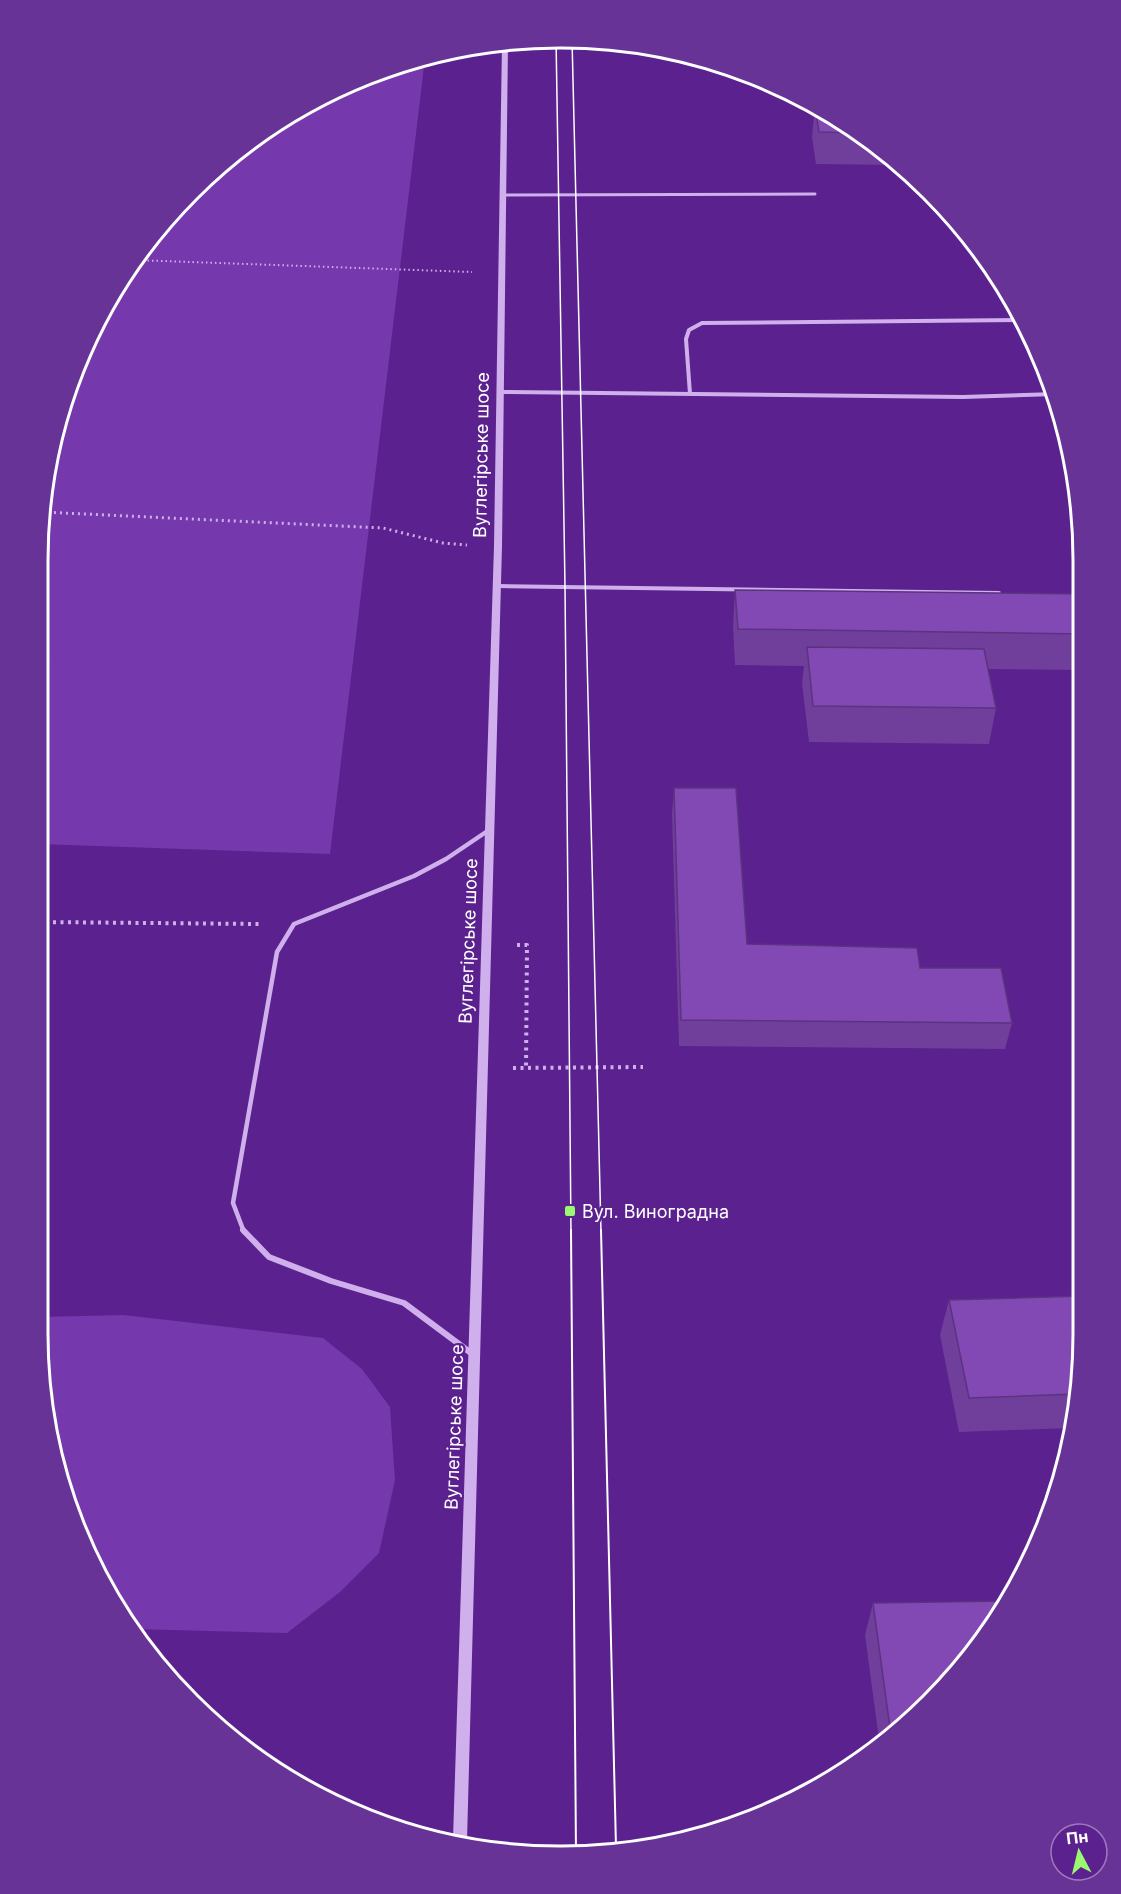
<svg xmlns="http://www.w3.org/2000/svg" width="1121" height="1894" font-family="Inter,sans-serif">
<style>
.green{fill:#7538ad}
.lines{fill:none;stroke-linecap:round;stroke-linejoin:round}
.path-far2{stroke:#cfafec;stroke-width:2;stroke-dasharray:1.5 3;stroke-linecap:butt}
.path-far1{stroke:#cfafec;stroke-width:3;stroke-dasharray:2 4;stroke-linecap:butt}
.path{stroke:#cfafec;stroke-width:4;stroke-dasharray:3 4.5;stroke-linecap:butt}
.service-far3{stroke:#cfafec;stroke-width:3}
.service-far2{stroke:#cfafec;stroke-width:4}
.service-far1{stroke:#cfafec;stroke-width:4.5}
.service{stroke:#cfafec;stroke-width:6}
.tertiary{fill:#cfafec;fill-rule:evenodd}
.tram-far1{stroke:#fff;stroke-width:1.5}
.tram{stroke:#fff;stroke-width:2}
.wall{fill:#703f9c}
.building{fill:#8249b5;stroke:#5b337f;stroke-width:1.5}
.poi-dot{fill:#9bf971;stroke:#5b218e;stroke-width:2}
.labels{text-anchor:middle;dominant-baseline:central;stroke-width:4.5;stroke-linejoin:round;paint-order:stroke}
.street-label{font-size:18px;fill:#fff;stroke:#5b218e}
.poi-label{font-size:18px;fill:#fff;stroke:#5b218e;text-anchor:start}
.rim{fill:none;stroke:#fff;stroke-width:3}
</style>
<rect width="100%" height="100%" fill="#5b218e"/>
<path class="green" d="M425,58L330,854L38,844L39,526L65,392L126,270L191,190L270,125L361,77Z
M124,1315L323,1338L362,1369L390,1407L395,1480L379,1553L340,1592L287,1633L133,1629L65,1501L38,1334V1317Z"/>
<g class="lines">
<path class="path-far2" d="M134,260L472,272"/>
<path class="path-far1" d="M42,512L383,528L443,543L467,545"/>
<path class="path" d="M38,922L259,924
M517,945H527L526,1068
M513,1068L643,1067"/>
<path class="service-far3" d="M666,49L687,55
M504,195L815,194"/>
<path class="service-far2" d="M501,392L963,397L1056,394
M690,394L686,339L689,330L702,323L1023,320
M498,586L999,593"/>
<path class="service-far1" d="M244,1232L233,1203L277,952L294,924L414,876L446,859L489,830"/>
<path class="service" d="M243,1230L269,1257L331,1281L404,1303L471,1353"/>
<path class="tertiary" d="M502,43H508L502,546L467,1841L453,1839L494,546Z"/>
<path class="tram-far1" d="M556,38L565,586L571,1232
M572,39L601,1232"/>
<path class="tram" d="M571,1230L576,1854
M601,1230L616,1847"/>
</g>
<path class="wall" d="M815,106L851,126L896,165L816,164L812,137Z
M735,590L1082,594V670L988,669L996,708L989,744L809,742L802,683L804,666L735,665L733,626Z
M674,788L747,944L920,968L1012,1023L1005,1049L679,1046L672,814Z
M949,1300L1082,1368L1070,1428L959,1432L940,1335Z
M873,1603L995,1624L880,1747L865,1635Z"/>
<path class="building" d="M815,107L851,126L859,133L819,132Z
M735,590L1082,594V634L738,629Z
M807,647L984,649L996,708L813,706Z
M674,788H736L747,944L917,948L920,968H1001L1012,1023L681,1020Z
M1082,1296V1368L1077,1394L969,1398L949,1300Z
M1007,1601L995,1624L891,1735L873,1603Z"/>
<rect class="poi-dot" x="564" y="1205" width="12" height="12" rx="3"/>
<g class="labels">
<g class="street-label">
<text transform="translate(481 455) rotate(-89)">Вуглегірське шосе</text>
<text transform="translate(468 941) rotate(-88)">Вуглегірське шосе</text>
<text transform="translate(454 1427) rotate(-88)">Вуглегірське шосе</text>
</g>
<g class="poi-label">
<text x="582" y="1211">Вул. Виноградна</text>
</g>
</g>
<path d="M0 0H1121V1894H0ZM560 48H561A512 512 0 0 1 1073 560V1334A512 512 0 0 1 561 1846H560A512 512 0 0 1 48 1334V560A512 512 0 0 1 560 48Z" fill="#683397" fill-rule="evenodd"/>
<path class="rim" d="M560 48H561A512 512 0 0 1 1073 560V1334A512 512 0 0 1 561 1846H560A512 512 0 0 1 48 1334V560A512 512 0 0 1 560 48Z"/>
<g transform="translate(1079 1852) rotate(353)"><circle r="28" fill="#5b218e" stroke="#9d7abb" stroke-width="1.5"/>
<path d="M0-4.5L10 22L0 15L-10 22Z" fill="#9bf971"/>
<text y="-9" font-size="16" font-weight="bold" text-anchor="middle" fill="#ffffff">Пн</text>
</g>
</svg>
